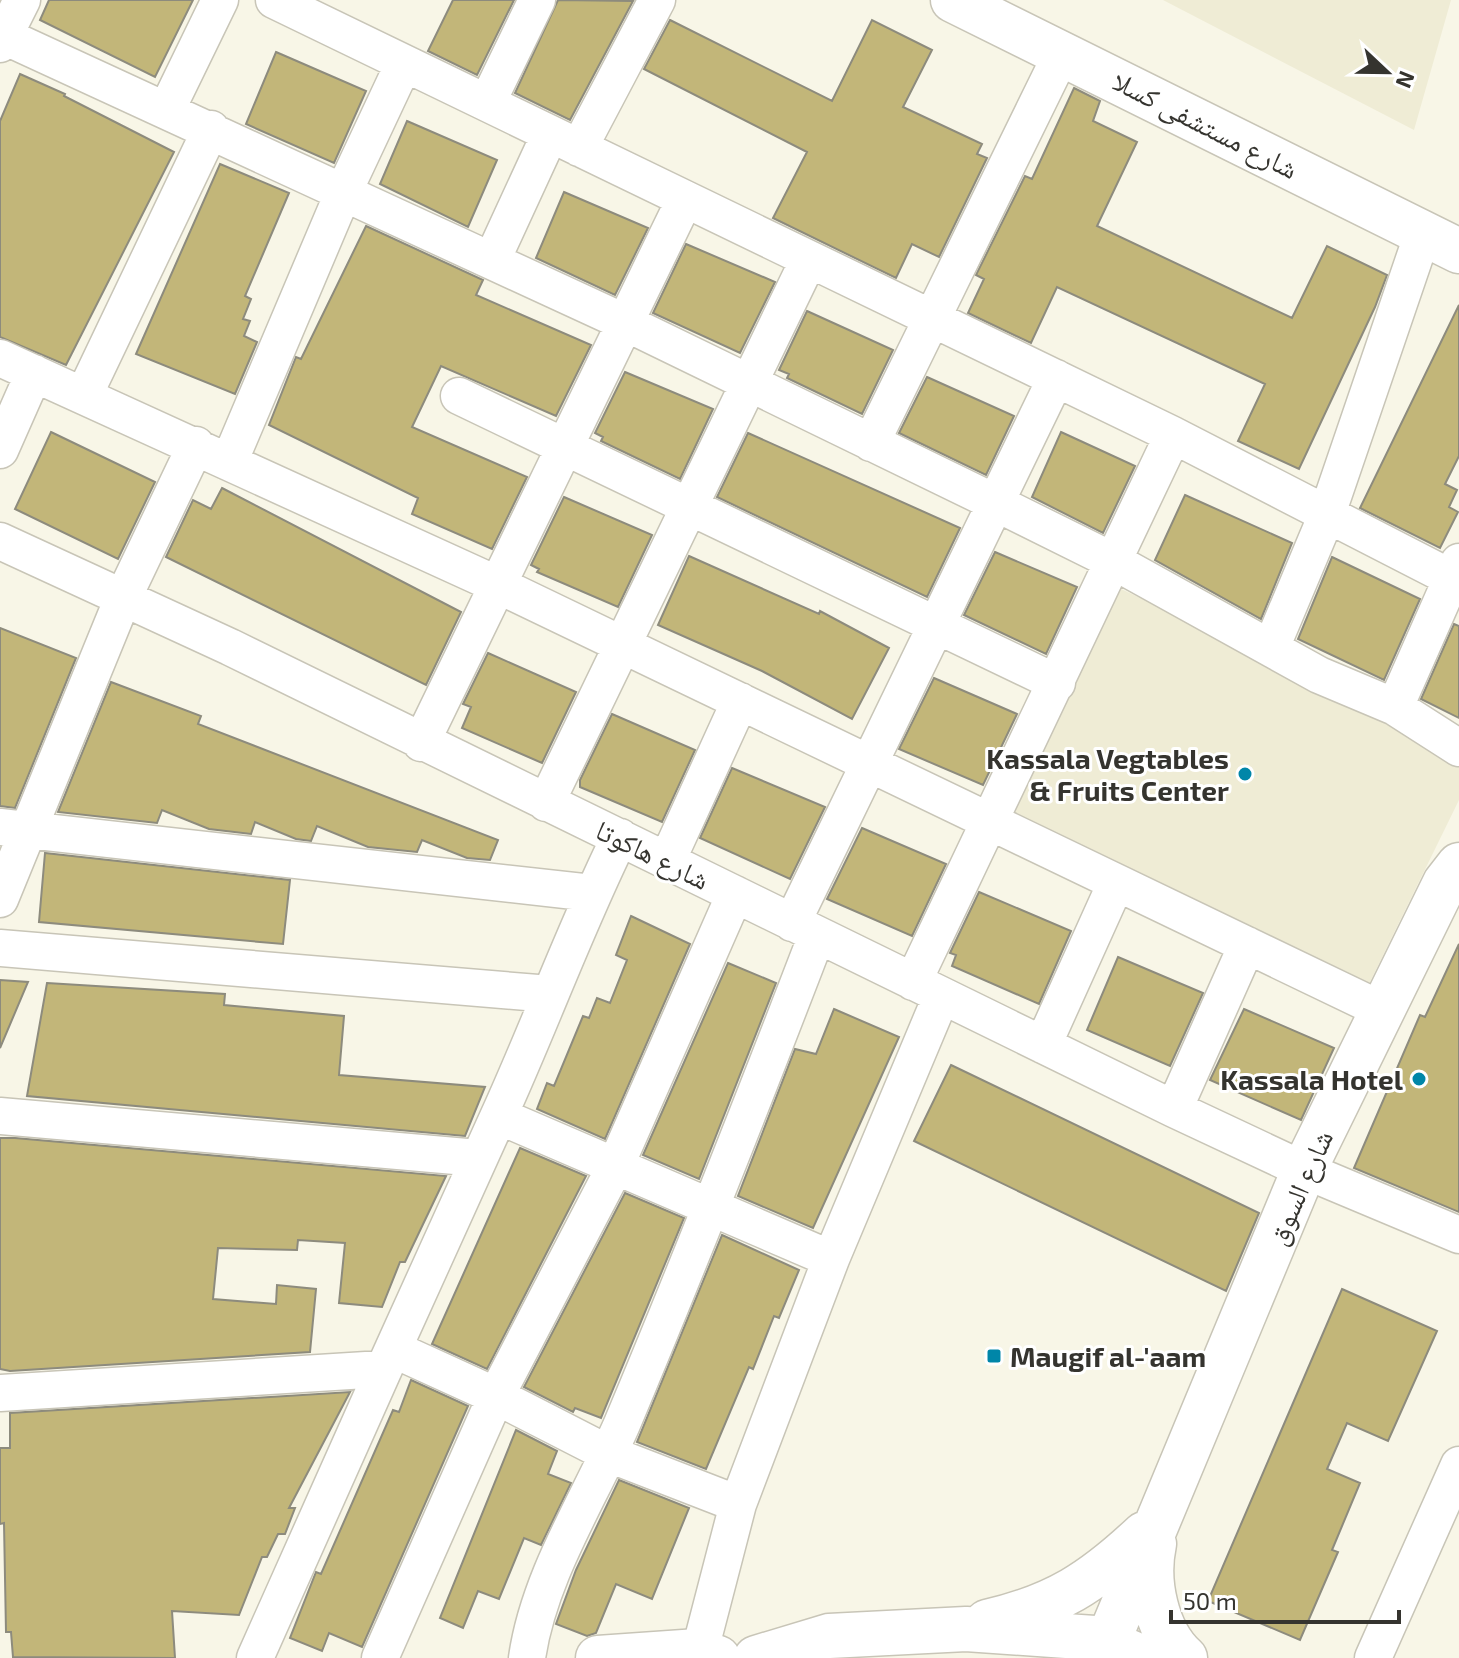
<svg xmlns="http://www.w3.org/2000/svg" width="1459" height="1658" font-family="'Exo 2','Noto Naskh Arabic',sans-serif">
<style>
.built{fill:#efecd5}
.building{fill:#c2b679;stroke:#8d8b7d;stroke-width:2}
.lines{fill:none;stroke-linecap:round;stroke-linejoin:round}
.street-casing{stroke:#c8c5b7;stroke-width:39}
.secondary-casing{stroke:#c8c5b7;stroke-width:47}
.street{stroke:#fff;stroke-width:36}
.secondary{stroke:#fff;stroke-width:44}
.poi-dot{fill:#0086a8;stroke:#fff;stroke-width:3}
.labels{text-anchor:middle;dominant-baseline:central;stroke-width:6;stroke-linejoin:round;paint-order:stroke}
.street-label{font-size:28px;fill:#35342f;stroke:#fff}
.poi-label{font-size:28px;font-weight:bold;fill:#35342f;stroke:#fff;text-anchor:end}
</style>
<rect width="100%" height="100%" fill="#f8f6e7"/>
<path class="built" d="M1163,0H1451L1414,130Z
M1121,589L1459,747V800L1366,990L1010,816Z"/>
<path class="building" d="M49,0H193L155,77L40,20Z
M453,0H514L477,75L428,51Z
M558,0L633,1L570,120L515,93Z
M670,20L832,101L872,20L932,50L903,107L982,144L977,154L987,158L939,257L912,244L896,278L773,218L807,152L644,69Z
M276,52L366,91L334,163L246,124Z
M20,74L65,94L64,96L174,152L66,365L0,337V121Z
M1074,88L1100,101L1093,121L1137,142L1097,226L1292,318L1327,246L1387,275L1375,307L1299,469L1238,441L1265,384L1057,287L1031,343L968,313L984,279L976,275L1025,176L1032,179Z
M407,121L497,160L468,227L380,184Z
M220,164L289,193L245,296L251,299L243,319L250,321L244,336L257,342L235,394L136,354Z
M564,192L648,228L615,295L536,258Z
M366,226L483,280L476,295L591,345L556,416L441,366L412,427L527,477L492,549L412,514L418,498L269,425L296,357L301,359Z
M686,244L775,282L740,353L653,313Z
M1459,305V456L1445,484L1457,490L1449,507L1458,512L1440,548L1360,508Z
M807,311L893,350L862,414L787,378L789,374L779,370Z
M625,372L713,409L680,479L601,441L603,437L595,433Z
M927,377L1014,416L986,475L899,433Z
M51,432L155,482L118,559L15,509Z
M1061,432L1135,466L1103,533L1032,497Z
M748,433L960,528L927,597L717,497Z
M222,488L461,612L426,685L166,557L193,500L211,509Z
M1185,495L1292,543L1261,619L1155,560Z
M564,497L652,535L618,607L537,572L539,569L531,565Z
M995,552L1077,587L1046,654L964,615Z
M689,556L819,614L820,611L889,648L852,719L762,671L658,625Z
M1332,557L1420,599L1384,680L1298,639Z
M1454,624L1459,626V718L1421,699Z
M0,628L76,658L15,808L0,806Z
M488,653L576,692L542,763L462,728L471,707L463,704Z
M934,678L1017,714L983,785L899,749Z
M111,682L201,716L198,724L498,840L490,860L467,858L422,840L417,852L368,847L317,826L311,841L296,839L255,822L251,834L209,829L162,810L157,823L58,812Z
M612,714L695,750L662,822L580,787V780Z
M732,768L825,807L790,879L700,838Z
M862,828L946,864L912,936L827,899Z
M45,853L290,880L283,944L39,922Z
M979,892L1071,931L1039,1004L952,966L956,955L950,953Z
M631,916L690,944L605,1139L537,1109L547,1083L554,1086L583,1016L589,1018L597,998L610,1003L627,960L616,955Z
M1459,944V1212L1354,1168L1420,1015L1425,1017Z
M1118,957L1203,993L1170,1066L1087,1030Z
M728,963L776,983L699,1179L643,1155Z
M0,980L28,982L0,1048Z
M47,983L225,994L224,1005L344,1016L339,1075L485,1087L465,1136L27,1096Z
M834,1009L899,1037L813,1228L738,1196L795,1049L816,1054Z
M1244,1009L1334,1048L1301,1120L1210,1080Z
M951,1065L1259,1213L1226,1291L914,1141Z
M0,1138H15L446,1176L405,1262H400L382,1307L339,1303L345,1243L298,1240L297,1250L218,1248L213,1299L276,1304L277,1285L316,1289L310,1352L10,1371L0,1369Z
M520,1148L586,1176L487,1369L432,1344Z
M625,1193L684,1218L601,1418L575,1408L573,1412L524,1387Z
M722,1235L799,1270L779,1318L774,1316L753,1369L749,1367L706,1469L637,1442Z
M1342,1289L1437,1331L1388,1441L1347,1423L1327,1469L1360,1483L1332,1550L1338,1552L1300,1640L1208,1601Z
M411,1380L468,1406L362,1647L329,1633L322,1651L290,1638L316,1572L321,1574L393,1410L399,1412Z
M350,1392L289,1508H295L285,1534H278L267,1557H262L239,1615L172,1611L175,1658L13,1657L11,1632H6L4,1523L0,1524V1448H10V1413Z
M516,1430L557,1451L548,1474L571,1483L541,1545L524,1538L499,1599L478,1591L463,1628L440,1618Z
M619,1480L689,1508L652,1599L616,1584L596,1633L587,1636L556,1624L576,1570Z"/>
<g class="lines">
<g class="street-casing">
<path id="street" d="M274,0L1173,435L1459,582
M4,36L624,322L994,502L1115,562L1319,675L1395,707L1459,748
M0,44L22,0
M487,103L537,0
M167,109L220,0
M579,148L657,0
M492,260L550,134
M0,358L498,585L1382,1010
M84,395L211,129
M459,396L1057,683
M871,443L1062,53
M0,450L34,373
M230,460L344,191L404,63
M0,541L230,647L1174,1109L1304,1170L1459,1235
M1271,648L1326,517L1423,233
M1395,707L1459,562
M421,743L685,199
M546,803L809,259
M0,827L592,893
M667,861L740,701
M0,899L123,598L196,445
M792,923L1056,378
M0,948L550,994
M913,982L1173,435
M1043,1045L1116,883
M1174,1109L1247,945
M0,1116L478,1158
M499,1116L831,1259
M393,1349L496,1396L609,1454L738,1504
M0,1393L382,1369
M1109,1639L1154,1658
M255,1658C335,1476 417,1296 499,1115C541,1023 575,928 620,837
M380,1658L496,1396L615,1167L735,894
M527,1658C539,1575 589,1500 622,1424C690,1262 754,1099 817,935
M698,1658L738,1504L831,1259L941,997
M1373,1658L1459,1465"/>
</g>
<g class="secondary-casing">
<path id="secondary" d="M953,0L1459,251
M1154,1544C1146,1581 1156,1632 1185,1658
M987,1622C1056,1606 1093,1582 1144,1534
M598,1658L698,1651L718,1658
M756,1658L829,1636L966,1629L1109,1639
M1101,1658L1304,1170L1445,883L1459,865"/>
</g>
<use href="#street" class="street"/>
<use href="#secondary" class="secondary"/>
</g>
<g class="poi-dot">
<circle cx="1245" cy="774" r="8"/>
<circle cx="1419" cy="1079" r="8"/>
<rect x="986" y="1348" width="16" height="16" rx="4"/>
</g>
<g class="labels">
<g class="street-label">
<text transform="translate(1206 124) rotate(27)">شارع مستشفى كسلا</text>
<text transform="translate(653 854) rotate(26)">شارع هاكوتا</text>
<text transform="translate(1299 1187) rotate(-66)">شارع السوق</text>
</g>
<g class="poi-label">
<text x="1229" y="758">Kassala Vegtables<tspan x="1229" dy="32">&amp; Fruits Center</tspan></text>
<text x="1403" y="1079">Kassala Hotel</text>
<text x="1010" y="1356" text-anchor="start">Maugif al-'aam</text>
</g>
</g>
<g transform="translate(1387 72) rotate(112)" stroke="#ffffff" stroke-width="6" paint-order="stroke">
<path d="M0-6L14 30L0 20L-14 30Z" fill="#35342f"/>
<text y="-12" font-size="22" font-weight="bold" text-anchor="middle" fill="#35342f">N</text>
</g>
<path d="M1171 1610v12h228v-12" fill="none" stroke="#35342f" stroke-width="4"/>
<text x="1183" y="1610" font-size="24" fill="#35342f" stroke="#ffffff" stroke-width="6" paint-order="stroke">50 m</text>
</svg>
